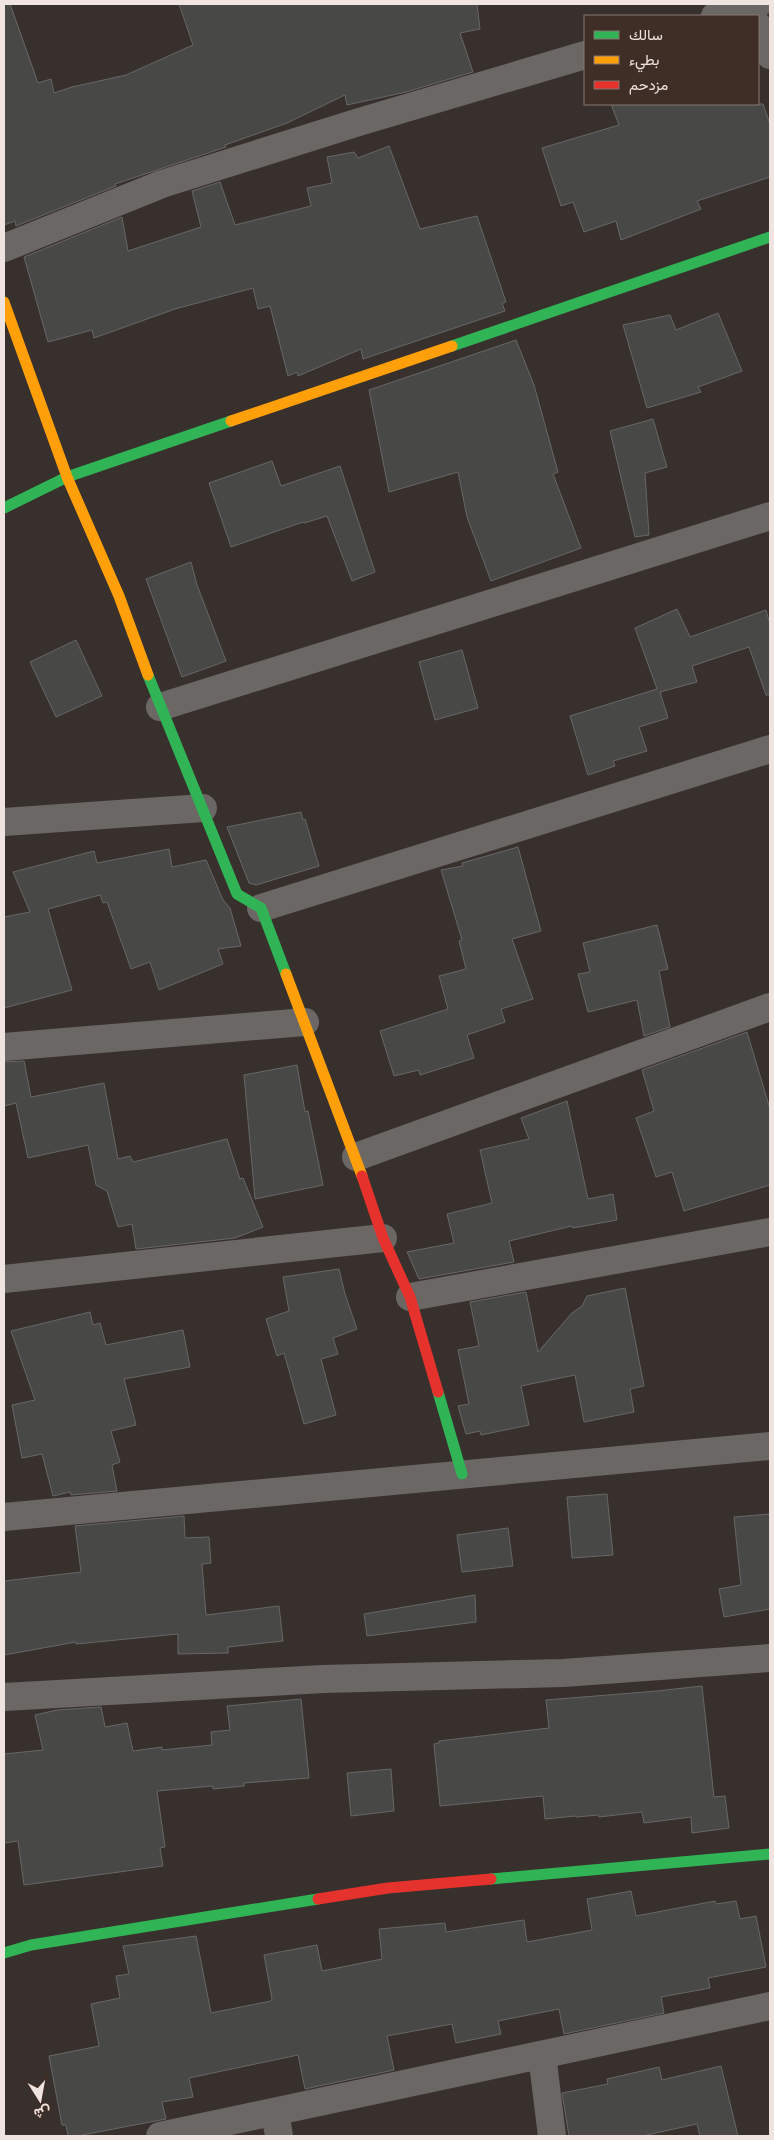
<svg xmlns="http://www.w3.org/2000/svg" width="774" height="2140" font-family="Cabin,Vazirmatn,sans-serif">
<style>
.building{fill:#484946;stroke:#676866}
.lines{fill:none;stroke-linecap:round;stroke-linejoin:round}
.street{stroke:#6b6765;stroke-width:28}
.fast{stroke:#30b455;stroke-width:11}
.slow{stroke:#ff9f0a;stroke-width:11}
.jam{stroke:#e5322d;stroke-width:11}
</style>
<rect width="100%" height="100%" fill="#38302c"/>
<path class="building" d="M4,4H10L38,83L51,79L54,93L72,87L126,75L193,45L179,4H477L480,29L460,33L473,72L406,92L347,105L345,95L287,123L225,145L226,147L115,184L116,186L16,226L15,221L4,225Z
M611,104H763L770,124V177L697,201L701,209L621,240L616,221L584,232L573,202L561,206L542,148L619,125Z
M389,146L420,229L477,216L506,302L502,303L505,311L363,359L361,349L298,376L297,372L288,376L270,306L258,309L253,288L175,309L94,338L92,330L48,342L24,257L122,217L128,251L201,227L192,191L220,182L235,225L311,206L307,188L332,183L327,157L354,152L358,158Z
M718,313L742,371L698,387L701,392L647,408L623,325L670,315L676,330Z
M516,340L534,385L558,472L553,474L581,548L491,581L467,517L458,472L389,492L369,390Z
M653,419L667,467L645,473L649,535L635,537L610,431Z
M272,461L281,486L340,466L375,572L352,581L327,516L304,523L303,522L231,547L209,483Z
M191,562L197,585L226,661L182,677L146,579Z
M677,609L690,637L766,610L770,624V695H766L749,647L692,666L697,682L660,692L668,718L639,727L647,751L613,761L615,766L588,775L570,716L657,689L635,628Z
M76,640L102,696L56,717L30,662Z
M462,650L478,708L435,720L419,662Z
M301,812L303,820L305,819L319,866L256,885L249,883L227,827Z
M518,847L541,931L512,939L533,999L501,1009L505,1022L467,1035L474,1058L420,1075L419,1070L394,1076L380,1031L448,1009L439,976L466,969L459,941L462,940L441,870L463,866L462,863Z
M169,849L172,867L206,860L223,900L230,908L241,946L218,949L223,964L159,990L150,962L131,969L107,902L103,903L100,895L48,909L72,990L4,1008V917L30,912L13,872L94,851L97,863Z
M657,925L668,969L659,971L670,1027L644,1036L637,1000L588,1012L578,974L590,972L583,943Z
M747,1032L770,1109V1185L684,1211L672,1172L656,1177L636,1118L654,1111L642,1070Z
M24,1061L31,1097L104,1083L118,1159L130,1156L133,1162L227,1139L240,1179L243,1178L263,1227L235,1238L136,1249L132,1224L118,1227L107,1191L96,1185L88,1145L28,1158L16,1103L4,1106V1062Z
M297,1065L305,1112L308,1111L323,1185L255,1199L244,1075Z
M567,1101L588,1199L613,1194L617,1220L573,1228L572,1226L509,1241L514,1262L419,1279L407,1252L454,1243L447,1214L492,1203L480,1150L529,1139L521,1118Z
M339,1269L345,1294L357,1329L333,1338L338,1354L321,1359L336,1415L304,1424L284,1353L277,1356L266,1319L289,1311L283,1277Z
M625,1288L644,1386L630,1389L634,1412L584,1422L575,1375L521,1386L529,1425L481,1435L480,1431L466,1434L458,1406L469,1404L458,1350L479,1346L470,1302L526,1292L538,1352L572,1313L582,1306L587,1296Z
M90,1312L93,1325L100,1323L106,1345L183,1330L190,1367L124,1379L136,1425L111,1431L120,1462L112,1465L117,1491L71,1495L70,1492L53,1496L42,1454L22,1458L12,1405L35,1400L11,1331Z
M607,1494L613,1555L572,1558L567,1497Z
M770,1514V1609L724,1617L719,1589L741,1585L734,1517Z
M184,1516L185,1538L209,1537L211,1563L202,1564L206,1615L279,1606L283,1641L228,1647V1653L178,1654V1634L76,1644V1642L4,1655V1581L81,1572L75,1526Z
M508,1528L513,1566L462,1572L457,1535Z
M475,1595L476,1622L367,1636L364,1614Z
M702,1686L714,1797L725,1796L729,1828L692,1833L691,1817L644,1823L642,1812L599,1817L598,1815L576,1817L575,1816L545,1819L543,1796L440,1806L434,1744L439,1743V1741L549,1728L546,1700L657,1691Z
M301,1699L309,1778L244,1783V1786L213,1789V1786L157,1791L165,1847L160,1848L163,1866L24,1885L18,1841L4,1843V1754L43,1750L35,1715L57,1710L101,1707L105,1727L127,1723L133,1751L162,1747V1750L212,1745L211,1732L230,1730L227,1706Z
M391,1769L394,1811L351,1816L347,1773Z
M631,1891L636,1916L715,1901L716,1904L736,1901L740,1919L756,1916L766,1967L708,1978L710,1988L661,1997L664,2013L564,2034L559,2009L498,2021L501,2034L456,2043L452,2024L387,2036L394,2070L305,2089L298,2055L189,2078L193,2097L162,2102L166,2119L77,2136H68L66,2125H62L49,2056L99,2046L91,2004L120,1998L116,1976L129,1974L123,1946L196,1936L211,2013L271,2001L272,1999L264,1955L317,1945L322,1971L382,1959L379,1929L445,1923L446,1932L524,1920L527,1942L592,1930L587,1899Z
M721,2066L738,2136H700L697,2124L642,2136H569L562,2093L608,2084L607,2079L659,2067L662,2080Z"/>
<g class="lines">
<path class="street" d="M715,16L758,4
M758,26L770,55
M4,248L162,184L359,122L585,55
M160,707L770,516
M4,822L203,808
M261,908L770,749
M4,1047L305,1022
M356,1157L770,1007
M4,1279L383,1238
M410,1297L770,1232
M4,1517L770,1446
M4,1697L323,1679L563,1673L770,1658
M542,2055L552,2136
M275,2112L279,2136
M160,2136L770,2006"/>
<path class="fast" d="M452,346L770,237
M4,508L67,477L231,421
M148,675L237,894L261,908L286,974
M438,1392L462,1474
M491,1879L770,1854
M4,1953L31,1945L318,1899"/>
<path class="slow" d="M4,302L67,477L119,596L148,675
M231,421L452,346
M286,974L362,1176"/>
<path class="jam" d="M362,1176L383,1238L410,1297L438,1392
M318,1899L388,1888L491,1879"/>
</g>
<rect width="774" height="2140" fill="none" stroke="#efe4e0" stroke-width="10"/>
<rect x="584" y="15" width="175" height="90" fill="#3e2e26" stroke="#857770"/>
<rect x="594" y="31" width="25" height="8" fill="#30b455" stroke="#857770"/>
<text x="629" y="40" font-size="15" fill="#efe4e0">سالك</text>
<rect x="594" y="56" width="25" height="8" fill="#ff9f0a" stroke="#857770"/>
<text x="629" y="65" font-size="15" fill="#efe4e0">بطيء</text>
<rect x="594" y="81" width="25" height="8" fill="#e5322d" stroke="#857770"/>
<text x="629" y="90" font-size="15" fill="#efe4e0">مزدحم</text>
<g transform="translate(40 2100) rotate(169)" stroke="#3e2e26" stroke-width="4" paint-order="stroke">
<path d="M0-4L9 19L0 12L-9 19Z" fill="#efe4e0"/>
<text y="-8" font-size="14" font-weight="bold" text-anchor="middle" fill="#efe4e0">ش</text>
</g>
</svg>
